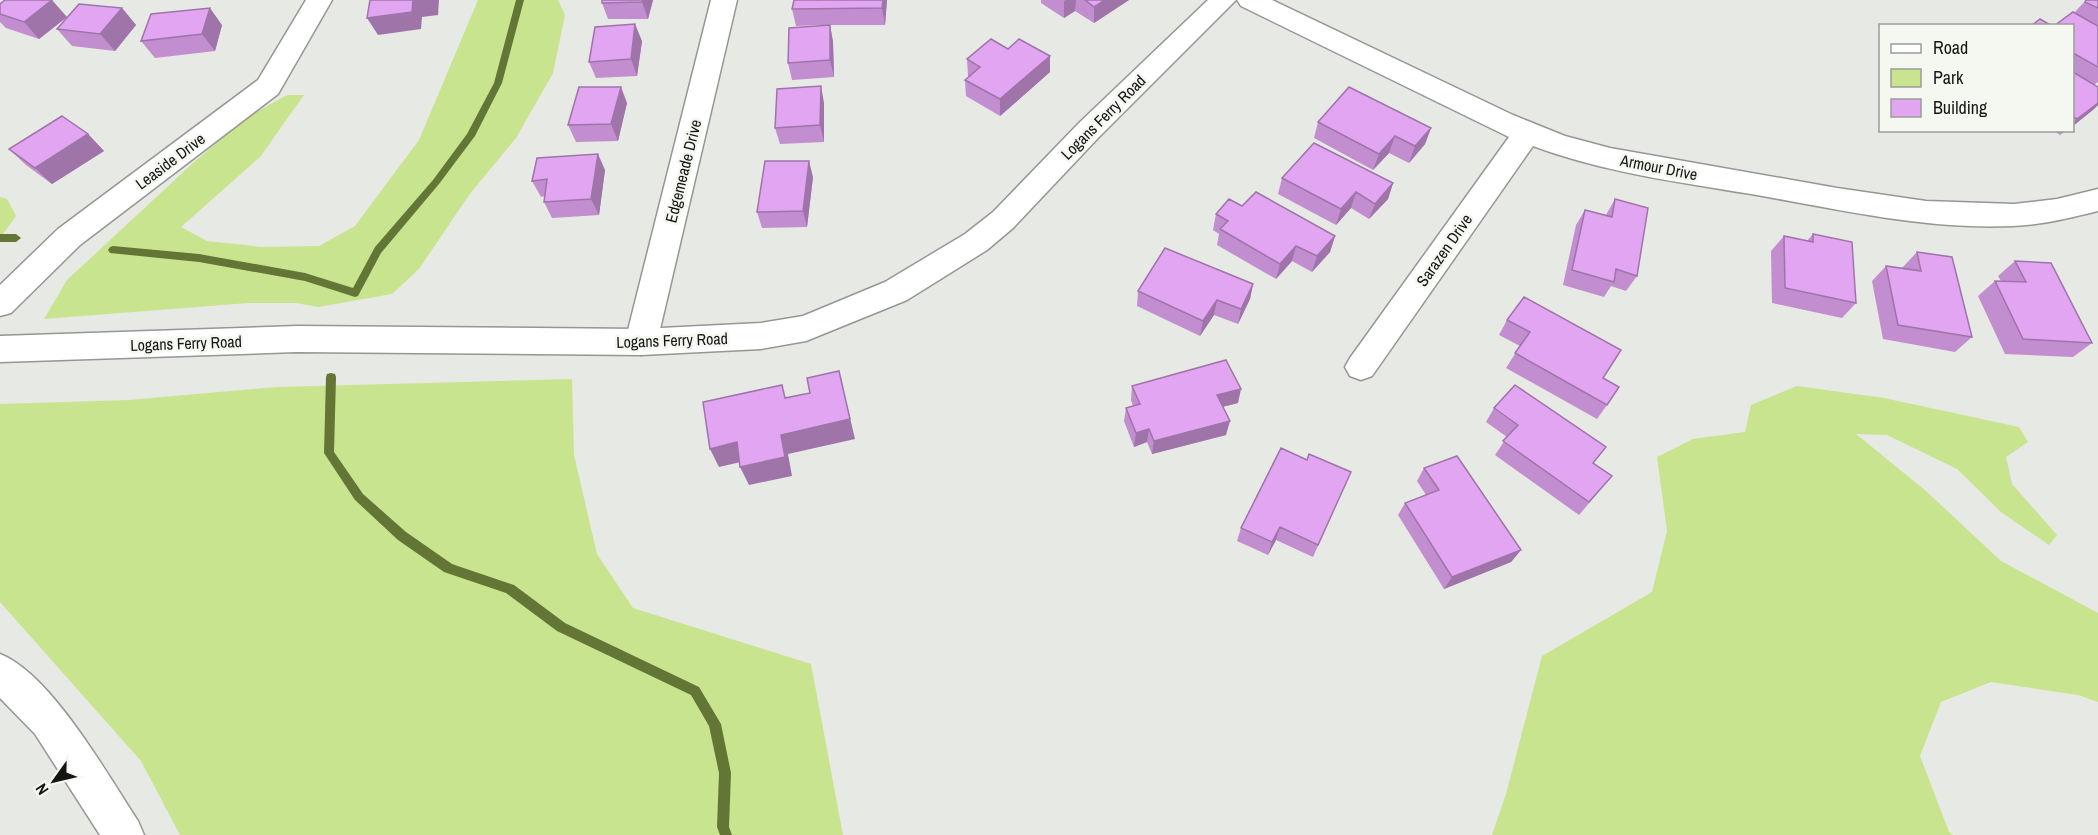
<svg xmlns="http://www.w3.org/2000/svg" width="2098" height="835" font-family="'Archivo Narrow',sans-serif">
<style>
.green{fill:#c8e48f}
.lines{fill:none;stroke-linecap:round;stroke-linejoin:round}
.stream{fill:#637636;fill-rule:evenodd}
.street-casing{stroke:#959792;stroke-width:3}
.secondary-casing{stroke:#959792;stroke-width:3}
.street{fill:#fff;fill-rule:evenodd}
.secondary{fill:#fff;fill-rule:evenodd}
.wall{fill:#c28ecf}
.shaded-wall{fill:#9e74a9}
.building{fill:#e2a5f1;stroke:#9e74a9;stroke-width:1.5}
.labels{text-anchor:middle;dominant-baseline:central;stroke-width:5;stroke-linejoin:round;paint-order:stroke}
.street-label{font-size:16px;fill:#151614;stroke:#f5f7f1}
</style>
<rect width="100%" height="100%" fill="#e7e9e4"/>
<path class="green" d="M478,0H558L565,15L553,73L516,138L469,195L419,269L392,294L318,307L296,303H248L44,319L67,280L193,163L246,118L287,95H304L260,157L181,227L207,241L262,247L319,246L355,226L419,140Z
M0,197L7,199L16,216L0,238Z
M572,379L574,455L597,554L633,608L811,664L843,835H180L141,761L0,602V404L129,400L277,387Z
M1797,386L1884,398L2019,427L2028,442L2006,457L2012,484L2057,535L2049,545L2001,512L1957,469L1887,435L1856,434L1926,491L2001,561L2098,613V702L2078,695L1991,682L1941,702L1920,756L1949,832L1953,835H1492L1506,794L1542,656L1652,592L1667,531L1657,457L1693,439L1745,432L1751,405Z"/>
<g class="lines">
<path class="stream" d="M516,0H524L502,83L475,136L439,184L381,253L358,296L355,297L305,281L199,262L110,253L108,250L110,247L113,246L199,254L305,273L353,288L375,247L433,180L467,134L494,83Z
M0,234H16L21,238L16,242H0Z
M331,373L335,374L336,377L334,452L363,494L406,532L452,564L514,585L565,623L699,687L721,724L731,773L729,827L732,835H720L717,827L719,773L709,726L691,695L557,631L506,593L444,572L398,540L355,500L324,453L326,377L327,374Z"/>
<g class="street-casing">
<path id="street" d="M306,0H332L278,94L80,245L11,313L0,316V285L58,229L258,80Z
M711,0H737L657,342L652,351L641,355L630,351L625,342Z
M1237,0H1272L1513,115L1565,136L1610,148L1837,188L1926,201L2014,204L2057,199L2098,189V211C2070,218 2042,225 2013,226C1924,230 1837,209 1751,194C1677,182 1603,172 1533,146L1372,376L1361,380L1350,376L1345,367L1350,358L1509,137L1241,6Z"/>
</g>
<g class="secondary-casing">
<path id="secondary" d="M1208,0H1236L1099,137L1013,228L987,250L907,300L806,341L761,349L641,355L297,352L0,362V336L297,326L641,329L761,323L803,316L885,282L965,234L993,212L1079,123Z
M0,654C51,674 107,774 138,821L144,835H100L35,734L0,698Z"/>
</g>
<use href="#street" class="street"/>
<use href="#secondary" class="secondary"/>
</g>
<path class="wall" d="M602,0H653L648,19H608L602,3Z
M794,0H887L885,25H830L833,42L834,77L792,80L788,63L824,25L796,26L792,9Z
M1041,0H1129L1094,23L1075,11L1064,18L1041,3Z
M2086,0H2098V82L2094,85L2098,87V105L2073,126V26L2074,13Z
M0,4L67,17L39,39L6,28L0,22Z
M122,8L136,25L115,51L72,46L57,29Z
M222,25L215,51L155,58L141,41Z
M642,41L637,76L596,78L589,62Z
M1008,49L1050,56V72L1000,116L966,96L965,80L969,76H968L967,59Z
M627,103L618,141L576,142L568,125Z
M824,103V142L780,144L775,128Z
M1318,122L1431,128L1425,144L1409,163L1389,153L1373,170L1314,138Z
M2053,130H2067L2060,135Z
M88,134L104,151L52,184L26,165L9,149Z
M605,170L599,215L552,218L544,202L545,196L541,197L532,181Z
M813,177L807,227L762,228L757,212Z
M1282,178L1393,183L1388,199L1369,219L1351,208L1336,225L1278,194Z
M1615,199L1637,276L1626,291L1611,286L1604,297L1563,285L1576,225L1585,210L1606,215Z
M1242,206L1335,236L1330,252L1312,272L1292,261L1276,279L1217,245L1219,234L1213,230L1216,214Z
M1813,234L1856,303L1842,318L1772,303L1771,251L1784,236L1807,241Z
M1917,252L1972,337L1955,352L1883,339L1872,281L1886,266L1902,268Z
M2015,261L2092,343L2073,357L2005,354L1978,296L1995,281H2001L1998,276Z
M1253,284L1250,299L1238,324L1214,315L1200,336L1137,306L1138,291Z
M1524,297L1607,405L1597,419L1506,368L1520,346L1499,335L1507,320Z
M1132,386L1238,403L1222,407L1226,435L1152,454L1147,442L1134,447L1124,421L1126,408L1133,406L1131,400Z
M1494,408L1593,463L1612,476L1579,515L1495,455L1507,437L1486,422Z
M1307,460L1351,472L1313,557L1276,540L1268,555L1237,541L1241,528Z
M1424,468L1521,550L1511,562L1444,589L1398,515L1405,503L1426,495L1417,481Z"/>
<path class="shaded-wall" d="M52,0L67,17L39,39L24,22Z
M413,0H439L438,15L422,17L421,29L378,35L367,18Z
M643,0H653L648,19L642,2Z
M883,0H887L885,25L882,8Z
M1066,0H1076L1075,11L1064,18V1Z
M1105,0H1129L1094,23V7Z
M122,8L136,25L115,51L100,34Z
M210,8L222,25L215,51L202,34Z
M635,24L642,41L637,76L631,59Z
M830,25L833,42L834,77L830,60Z
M1050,56V72L1000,116V99Z
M821,86L824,103V142L820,125Z
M621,87L627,103L618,141L611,124Z
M2098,103V105L2093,110L2073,126V123L2077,119Z
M1431,128L1425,144L1409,163L1415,146Z
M88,134L104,151L52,184L35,168Z
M1395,136L1389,153L1373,170L1379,154Z
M598,154L605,170L599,215L591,199Z
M809,161L813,177L807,227L803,211Z
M1393,183L1388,199L1369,219L1375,204Z
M1356,192L1351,208L1336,225L1341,209Z
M1335,236L1330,252L1312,272L1317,256Z
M1296,246L1292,261L1276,279L1280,264Z
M1253,284L1250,299L1238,324L1241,309Z
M1217,300L1214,315L1200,336L1203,321Z
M839,371L855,439L788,454L792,476L749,485L740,467L781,435Z
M1241,389L1238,403L1214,409L1217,395Z
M1230,421L1226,435L1152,454L1154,441Z
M1149,429L1147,442L1134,447L1136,433Z
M737,442L745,461L719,467L710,449Z
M1280,527L1276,540L1268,555L1272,542Z
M1521,550L1511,562L1444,589L1452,577Z"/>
<path class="building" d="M5,0H52L24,22L0,14V4Z
M370,0H417H413L412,12L367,18Z
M602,0H643L642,2L602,3Z
M794,0H883L882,8L792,9Z
M1085,0H1105L1094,7Z
M2086,0H2098V8L2085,2Z
M79,4L122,8L100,34L57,29Z
M210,8L202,34L141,41L151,14Z
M2073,12L2098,26V67L2073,53V26H2054Z
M2040,19L2052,26H2031Z
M635,24L631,59L589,62L595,27Z
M830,25V60L788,63L789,28Z
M991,39L1008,49L1019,39L1050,56L1000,99L965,80L980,67L967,59Z
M2073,72L2098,87V103L2077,119L2073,116Z
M821,86L820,125L775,128L777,89Z
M579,87H621L611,124L568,125Z
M1349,87L1431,128L1415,146L1395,136L1379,154L1318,122Z
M62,116L88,134L35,168L9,149Z
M1314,143L1393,183L1375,204L1356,192L1341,209L1282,178Z
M598,154L591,199L544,202L547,179L532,181L537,158Z
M765,161H809L803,211L757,212Z
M1256,192L1335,236L1317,256L1296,246L1280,264L1220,229L1228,221L1216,214L1229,199L1242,206Z
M1615,199L1648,208L1637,276L1616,269L1614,282L1572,270L1585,210L1612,217Z
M1813,234L1852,242L1856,303L1785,288L1784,236L1813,242Z
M1165,248L1253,284L1241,309L1217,300L1203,321L1138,291Z
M1917,252L1952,257L1972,337L1898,325L1886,266L1921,271Z
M2015,261L2051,263L2092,343L2023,339L1995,281L2026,282Z
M1524,297L1621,350L1603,378L1619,387L1607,405L1515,353L1530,332L1507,320Z
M1226,360L1241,389L1217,395L1230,421L1154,441L1149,429L1136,433L1126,408L1140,404L1132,386Z
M839,371L850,419L781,435L785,457L740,467L737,442L710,449L703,402L782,385L785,398L810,393L807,378Z
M1515,385L1606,447L1593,463L1612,476L1589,502L1503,441L1518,425L1494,408Z
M1281,448L1307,460L1309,454L1351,472L1318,545L1280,527L1272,542L1241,528Z
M1457,456L1521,550L1452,577L1405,503L1439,490L1424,468Z"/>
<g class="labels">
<g class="street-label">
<text transform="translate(1103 117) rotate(-45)">Logans Ferry Road</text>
<text transform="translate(170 161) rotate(-37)">Leaside Drive</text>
<text transform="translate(1659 167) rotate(11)">Armour Drive</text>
<text transform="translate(683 171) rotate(-76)">Edgemeade Drive</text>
<text transform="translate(1444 250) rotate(-55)">Sarazen Drive</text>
<text transform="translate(672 340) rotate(-2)">Logans Ferry Road</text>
<text transform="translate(186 343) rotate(-2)">Logans Ferry Road</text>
</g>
</g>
<rect x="1879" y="24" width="195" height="108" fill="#f5f7f1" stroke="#9b9d99" stroke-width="1.5"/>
<rect x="1891" y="44" width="30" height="9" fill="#ffffff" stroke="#9b9d99" stroke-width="1.5"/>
<text x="1933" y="54" font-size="18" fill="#151614">Road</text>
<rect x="1891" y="69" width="30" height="18" fill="#c8e48f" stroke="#9b9d99" stroke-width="1.5"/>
<text x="1933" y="84" font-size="18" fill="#151614">Park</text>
<rect x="1891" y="99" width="30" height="18" fill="#e2a5f1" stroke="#9b9d99" stroke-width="1.5"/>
<text x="1933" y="114" font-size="18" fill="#151614">Building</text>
<g transform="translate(54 781) rotate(236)" stroke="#f5f7f1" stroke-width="4.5" paint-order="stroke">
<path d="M0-4.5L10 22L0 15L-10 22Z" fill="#151614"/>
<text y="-9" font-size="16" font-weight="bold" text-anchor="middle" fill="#151614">N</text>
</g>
</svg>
